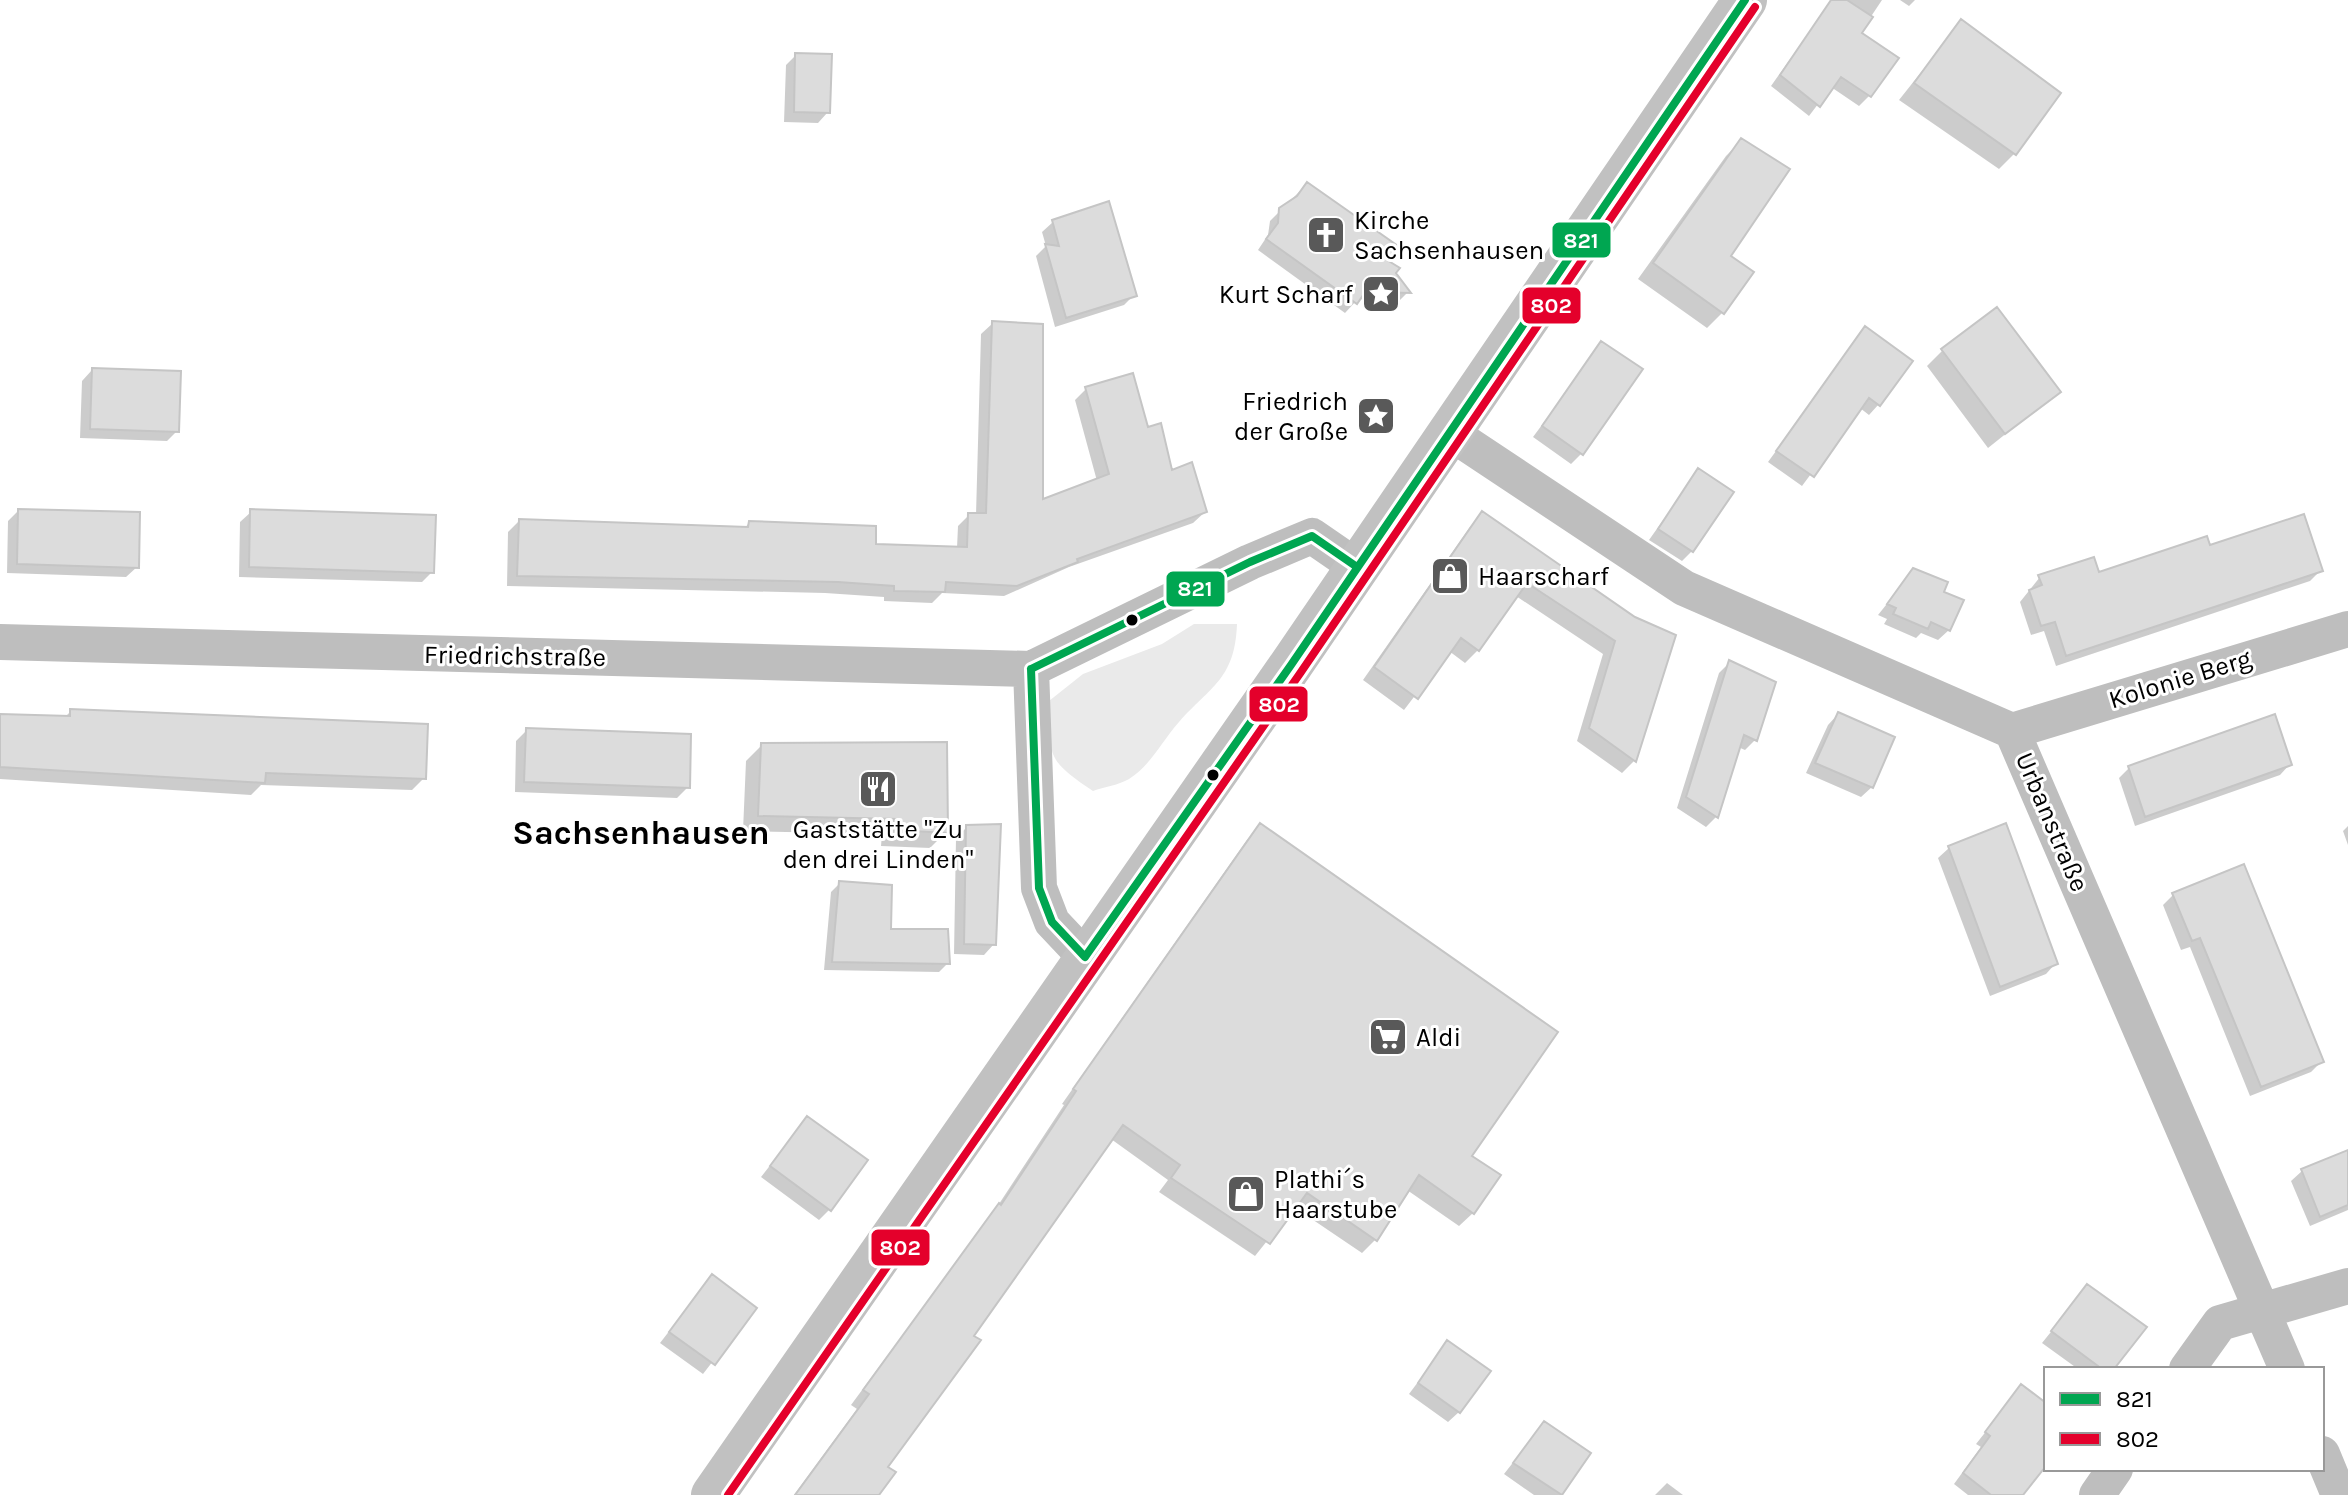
<svg xmlns="http://www.w3.org/2000/svg" width="2348" height="1495" font-family="Karla,sans-serif">
<style>
.green{fill:#eaeaea}
.shadow{fill:#0003}
.building{fill:#dcdcdc;stroke:#c5c5c5;stroke-width:2}
.lines{fill:none;stroke-linecap:round;stroke-linejoin:round}
.street{stroke:#bebebe;stroke-width:36}
.secondary{stroke:#c1c1c1;stroke-width:44}
.bus-1-casing{stroke:#fff;stroke-width:14}
.bus-2-casing{stroke:#fff;stroke-width:14}
.bus-1{stroke:#00a651;stroke-width:8}
.bus-2{stroke:#e4002b;stroke-width:8}
.bus-dot{fill:#000;stroke:#fff;stroke-width:3}
.labels{text-anchor:middle;dominant-baseline:central;stroke-width:6;stroke-linejoin:round;paint-order:stroke}
.poi-label{font-size:26px;fill:#000;stroke:#fff;text-anchor:start}
.street-label{font-size:26px;fill:#000;stroke:#fff}
.district-label{font-size:34px;font-weight:bold;fill:#000;stroke:#fff}
.line-badge{stroke:#fff;stroke-width:3}
.badge-label{font-size:22px;text-anchor:middle;font-weight:bold;fill:#fff}
</style>
<rect width="100%" height="100%" fill="#fff"/>
<path class="green" d="M1194,624H1237C1235,679 1211,686 1179,722C1162,741 1151,765 1129,779C1119,785 1104,787 1093,791C1045,759 1050,756 1049,701L1083,674L1162,644Z"/>
<path class="shadow" d="M1832,0H1882L1860,33L1869,96L1859,106L1831,87L1809,116L1771,86Z
M1900,0H1915L1909,6Z
M1961,22L2015,153L1999,169L1899,100Z
M796,55L828,112L818,123L784,122L786,65Z
M1742,140L1722,313L1707,328L1638,279L1726,156Z
M1307,184L1385,261L1408,292L1398,302L1358,299L1345,313L1258,250L1268,235L1270,221Z
M1053,222L1134,295L1124,305L1055,327L1036,256L1046,246L1042,232Z
M993,323L1041,502L1097,481L1075,400L1086,389L1147,429L1170,473L1205,512L1193,523L1069,567L1004,596L942,593L932,603L884,601V597L825,593L507,586L508,532L519,521L744,529L749,523L874,546L957,548L958,526L969,515H976L981,334Z
M1865,329L1879,404L1869,415L1860,408L1802,486L1768,462Z
M1602,344L1581,454L1571,464L1533,437Z
M1943,350L2058,392L1988,448L1927,366Z
M92,370L177,431L167,441L80,438L82,381Z
M1698,471L1692,551L1682,561L1649,540Z
M18,511L137,567L126,577L7,573L8,521Z
M251,512L432,572L422,582L239,577L240,522Z
M1483,514L1634,618L1674,636L1634,761L1622,773L1577,741L1603,654L1516,596L1478,650L1465,663L1449,651L1404,710L1363,680L1470,527Z
M2209,547L2321,570L2310,581L2056,666L2044,631L2031,635L2020,602L2040,577L2098,575Z
M1914,570L1941,593L1949,630L1938,640L1921,633L1916,638L1884,624L1887,619L1878,615Z
M1730,662L1755,740L1745,750L1738,747L1716,817L1706,827L1677,808L1719,673Z
M71,711L424,778L412,790L261,785L251,795L0,779V716L64,718Z
M1838,714L1872,787L1861,797L1806,773L1828,725Z
M527,730L688,787L677,798L515,792L516,741Z
M762,745L946,832L930,848L881,846L882,834L743,831L746,761Z
M2290,764L2280,775L2135,826L2119,778L2129,768Z
M1260,826L1469,1156L1473,1213L1459,1226L1407,1190L1375,1240L1362,1253L1294,1207L1255,1256L1159,1192L1168,1180L1111,1139L972,1336L885,1467L876,1495H794L857,1409L851,1405L997,1207L1064,1105L1062,1104L1247,840Z
M2348,826V845L2343,831Z
M967,827L994,944L984,955L954,954L956,838Z
M1949,848L2056,963L2046,974L1990,996L1938,858Z
M840,883L889,931L948,963L939,972L824,970L831,892Z
M2173,895L2322,1061L2311,1072L2250,1096L2190,947L2181,950L2163,905Z
M807,1118L829,1210L819,1220L761,1177Z
M2348,1152V1210L2310,1226L2291,1181L2302,1171Z
M712,1276L754,1308L703,1374L660,1343Z
M2087,1287L2112,1369H2078L2042,1343Z
M1448,1342L1459,1412L1448,1422L1409,1394Z
M2021,1387L2046,1405V1455L2021,1495H1968L1954,1484L1981,1447L1976,1444Z
M1544,1423L1588,1454L1560,1495H1534L1504,1474Z
M1667,1483L1683,1495H1655Z"/>
<path class="building" d="M1831,0H1847L1873,17L1862,33L1899,58L1871,97L1841,77L1820,107L1780,75Z
M1961,19L2061,93L2016,155L1914,83Z
M795,53L832,54L830,113L794,112Z
M1741,138L1790,169L1731,256L1754,272L1724,314L1653,263Z
M1307,182L1398,246L1387,260L1400,268L1396,273L1411,293L1373,292L1368,288L1357,304L1266,239L1278,223L1279,208L1297,196Z
M1109,201L1137,296L1066,318L1045,244L1059,246L1052,220Z
M1997,307L2061,392L2005,434L1941,349Z
M992,321L1043,324V499L1109,474L1085,387L1133,373L1148,427L1161,423L1172,470L1192,462L1207,512L1077,559L1078,562L1017,586L946,582L945,592L894,591V586L838,582L517,576L519,519L748,527L749,521L876,526V544L967,547L968,513H986Z
M1865,326L1913,361L1880,406L1869,398L1814,477L1776,451Z
M1601,341L1643,369L1583,455L1542,426Z
M92,368L181,371L179,432L90,429Z
M1698,468L1734,492L1693,552L1658,529Z
M18,509L140,512L139,568L17,564Z
M250,509L436,515L434,573L249,567Z
M1482,511L1635,617L1676,635L1636,762L1589,728L1615,641L1527,583L1479,651L1461,638L1418,699L1374,667Z
M2304,514L2323,571L2066,656L2055,622L2041,626L2029,590L2042,585L2038,575L2094,557L2099,572L2207,536L2210,545Z
M1913,568L1948,582L1944,592L1964,600L1950,631L1931,622L1928,629L1893,614L1896,608L1887,604Z
M1729,660L1776,682L1757,741L1744,735L1718,818L1686,797Z
M70,709L428,724L426,779L266,773L265,783L0,767V714L70,716Z
M1838,712L1895,737L1873,788L1815,763Z
M2275,714L2292,765L2145,817L2128,766Z
M526,728L691,734L690,788L524,782Z
M947,742L948,833L895,830L897,819L758,816L761,743Z
M1260,823L1558,1032L1472,1156L1501,1175L1474,1214L1419,1175L1377,1241L1307,1193L1270,1244L1171,1178L1180,1165L1123,1125L974,1336L981,1340L888,1467L896,1472L879,1495H795L869,1394L863,1390L999,1203L1001,1205L1076,1091L1073,1089Z
M2006,823L2058,964L2000,987L1948,846Z
M1001,824L996,945L964,944L966,825Z
M2244,864L2324,1062L2261,1087L2200,938L2192,941L2172,893Z
M839,881L892,885L891,929H948L950,964L832,962Z
M807,1116L868,1160L831,1211L770,1166Z
M2348,1150V1205L2320,1217L2301,1169Z
M712,1274L757,1308L715,1365L669,1332Z
M2087,1284L2147,1327L2114,1369H2102L2051,1331Z
M1447,1340L1491,1371L1460,1413L1418,1383Z
M2021,1384L2046,1403V1466L2023,1495H1991L1963,1473L1990,1436L1985,1432Z
M1544,1421L1591,1453L1562,1495L1513,1463Z"/>
<g class="lines">
<path class="street" d="M1449,432L1684,588L2012,731L2287,1369
M0,642L1031,669L1250,562L1312,536L1357,567
M1031,669L1039,888L1052,922L1085,957
M2012,731L2348,629
M2187,1369L2220,1323L2348,1286
M2322,1454L2339,1495
M2097,1495L2115,1469"/>
<path class="secondary" d="M713,1495L1291,665L1745,0"/>
<g class="bus-1-casing">
<path id="bus-1" d="M1031,669L1250,562L1312,536L1357,567
M1031,669L1039,888L1052,922L1085,957
M1085,957L1291,665L1745,0"/>
</g>
<g class="bus-2-casing">
<path id="bus-2" d="M728,1495L1301,672L1755,7"/>
</g>
<use href="#bus-1" class="bus-1"/>
<use href="#bus-2" class="bus-2"/>
</g>
<defs>
<g id="church-square" transform="scale(2)"><rect x="-9" y="-9" width="18" height="18" rx="4" fill="#595959" stroke="#fff"/><path d="M-1.2-6h2.4v3.5h3.3v2.4h-3.3V6h-2.4V-.1h-3.3v-2.4h3.3Z" fill="#fff"/></g>
<g id="sight-square" transform="scale(2)"><rect x="-9" y="-9" width="18" height="18" rx="4" fill="#595959" stroke="#fff"/><path d="M0-6L1.8-2.2L6-1.7L2.9 1.2L3.7 5.4L0 3.3L-3.7 5.4L-2.9 1.2L-6-1.7L-1.8-2.2Z" fill="#fff"/></g>
<g id="shop-square" transform="scale(2)"><rect x="-9" y="-9" width="18" height="18" rx="4" fill="#595959" stroke="#fff"/><path d="M-5-2.5h2.3a2.7 3.5 0 0 1 5.4 0H5L5.5 6h-11ZM-1.5-2.5h3a1.5 2.3 0 0 0-3 0Z" fill="#fff"/></g>
<g id="restaurant-square" transform="scale(2)"><rect x="-9" y="-9" width="18" height="18" rx="4" fill="#595959" stroke="#fff"/><path d="M-5-6h1v4h1v-4h1v4h1v-4h1v5L-1.5 .5V6h-2V.5L-5-1ZM5-6V6H3V1.5H1.5Q1.5-4 5-6Z" fill="#fff"/></g>
<g id="supermarket-square" transform="scale(2)"><rect x="-9" y="-9" width="18" height="18" rx="4" fill="#595959" stroke="#fff"/><path d="M-6-5.5h2.5l.6 2H6L4.5 2H-2.5L-4.4-4H-6ZM-1.5 3.2a1.3 1.3 0 1 0 .1 0ZM3 3.2a1.3 1.3 0 1 0 .1 0Z" fill="#fff"/></g>
</defs>
<g fill-rule="evenodd">
<use href="#church-square" x="1326" y="235"/>
<use href="#sight-square" x="1381" y="294"/>
<use href="#sight-square" x="1376" y="416"/>
<use href="#shop-square" x="1450" y="576"/>
<use href="#restaurant-square" x="878" y="789"/>
<use href="#supermarket-square" x="1388" y="1037"/>
<use href="#shop-square" x="1246" y="1194"/>
</g>
<g class="bus-dot">
<circle cx="1132" cy="620" r="7"/>
<circle cx="1213" cy="775" r="7"/>
</g>
<g class="labels">
<g class="poi-label">
<text x="1354" y="220">Kirche<tspan x="1354" dy="30">Sachsenhausen</tspan></text>
<text x="1353" y="294" text-anchor="end">Kurt Scharf</text>
<text x="1348" y="401" text-anchor="end">Friedrich<tspan x="1348" dy="30">der Große</tspan></text>
<text x="1478" y="576">Haarscharf</text>
<text x="878" y="829" text-anchor="middle">Gaststätte "Zu<tspan x="878" dy="30">den drei Linden"</tspan></text>
<text x="1416" y="1037">Aldi</text>
<text x="1274" y="1179">Plathi´s<tspan x="1274" dy="30">Haarstube</tspan></text>
</g>
<g class="street-label">
<text transform="translate(515 656) rotate(1)">Friedrichstraße</text>
<text transform="translate(2180 679) rotate(-17)">Kolonie Berg</text>
<text transform="translate(2052 822) rotate(67)">Urbanstraße</text>
</g>
<g class="district-label">
<text x="641" y="833">Sachsenhausen</text>
</g>
</g>
<g class="line-badge">
<rect x="1551" y="221" width="61" height="38" rx="8" fill="#00a651"/>
<rect x="1521" y="286" width="61" height="39" rx="8" fill="#e4002b"/>
<rect x="1165" y="570" width="61" height="38" rx="8" fill="#00a651"/>
<rect x="1248" y="685" width="61" height="38" rx="8" fill="#e4002b"/>
<rect x="870" y="1228" width="61" height="39" rx="8" fill="#e4002b"/>
</g>
<g class="badge-label">
<text x="1581" y="248">821</text>
<text x="1551" y="313">802</text>
<text x="1195" y="596">821</text>
<text x="1279" y="712">802</text>
<text x="900" y="1255">802</text>
</g>
<rect x="2044" y="1367" width="280" height="104" fill="#ffffff" stroke="#999999" stroke-width="2"/>
<rect x="2060" y="1393" width="40" height="12" fill="#00a651" stroke="#999999" stroke-width="2"/>
<text x="2116" y="1407" font-size="24" fill="#000000">821</text>
<rect x="2060" y="1433" width="40" height="12" fill="#e4002b" stroke="#999999" stroke-width="2"/>
<text x="2116" y="1447" font-size="24" fill="#000000">802</text>
</svg>
